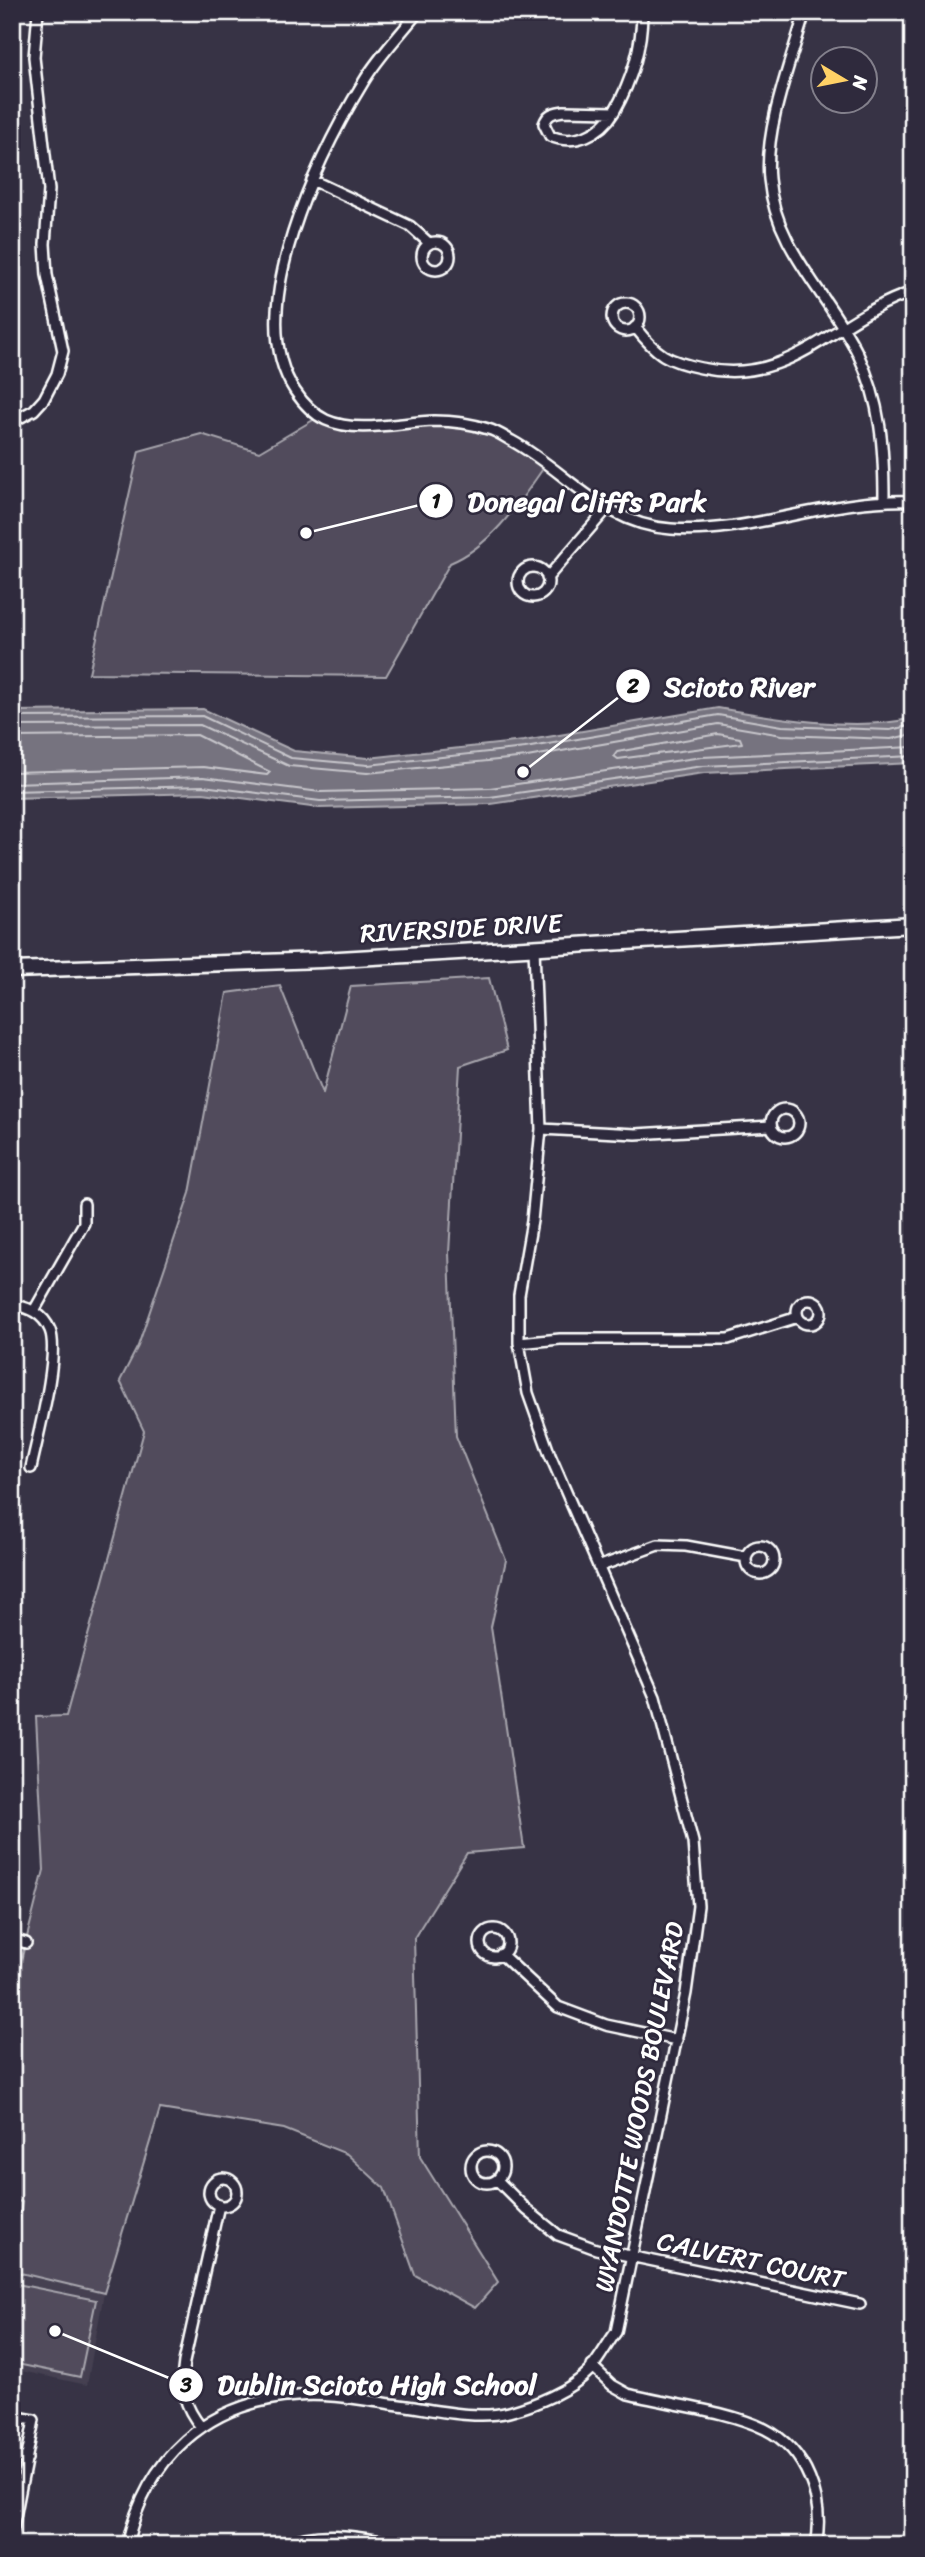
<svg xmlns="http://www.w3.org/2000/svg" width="925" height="2557" font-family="Sriracha,sans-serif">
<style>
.built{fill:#444051}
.green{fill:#514c5c;stroke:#a8a6ae;stroke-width:2}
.water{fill:#76737f;stroke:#adabb2;stroke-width:2}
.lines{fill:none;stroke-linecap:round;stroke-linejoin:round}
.shore{stroke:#c8c7cc;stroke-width:2}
.street-casing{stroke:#fff;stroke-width:14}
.primary-casing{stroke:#fff;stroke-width:19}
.street{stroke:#2f2a3d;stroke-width:9}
.primary{stroke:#2f2a3d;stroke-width:14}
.labels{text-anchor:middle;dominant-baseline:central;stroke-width:5;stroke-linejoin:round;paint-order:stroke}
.street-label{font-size:26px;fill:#fff;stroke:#2f2a3d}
.leader{fill:none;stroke:#fff;stroke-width:2.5}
.callout-dot{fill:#fff;stroke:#2f2a3d;stroke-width:2.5}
.mark-label{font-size:21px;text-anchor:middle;font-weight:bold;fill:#111}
.callout-label{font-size:28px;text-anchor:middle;font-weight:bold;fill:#fff;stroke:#2f2a3d;stroke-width:5;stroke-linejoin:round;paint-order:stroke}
</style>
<rect width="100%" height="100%" fill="#373345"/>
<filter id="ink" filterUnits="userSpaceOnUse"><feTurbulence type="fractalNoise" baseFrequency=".0143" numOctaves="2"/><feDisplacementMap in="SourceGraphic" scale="14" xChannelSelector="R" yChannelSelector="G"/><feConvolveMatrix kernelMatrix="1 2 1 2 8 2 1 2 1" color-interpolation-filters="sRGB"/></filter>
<g filter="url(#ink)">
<path class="built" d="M12,2200L22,2202L12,2256Z
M12,2271L104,2293L87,2385L12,2369Z"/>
<path class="green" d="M320,416L358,426L438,421L489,429L547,463C521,500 493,545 450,563L386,676L89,673L139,451L201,434L259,452Z
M489,978L507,1050L460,1066L449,1253L456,1436L506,1560L491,1627L524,1848L467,1853L414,1938L420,2157L498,2282L475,2308L415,2275L384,2188L347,2154L284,2129L160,2109L104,2293L12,2271L22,2202L12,2200V1996L44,1870L36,1717L66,1716L144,1431L120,1381L138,1346L190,1193L227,993L280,986L323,1093L351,986Z
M12,2283L96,2300L80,2377L12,2363Z"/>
<path class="water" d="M718,708C775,718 856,732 913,718V763L704,773L491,804L319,808L203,793L12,798V711L203,709L294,751L368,758L524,741Z"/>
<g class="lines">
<path class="shore" d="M12,717L202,716L291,758L368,765L525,748L718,715L782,726L890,730L913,725
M12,726L200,725L289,766L367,773L527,757L718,724L782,735L891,739L913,734
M718,734L740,738L742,743L618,759L614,756L617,752Z
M12,737L197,735L270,772L267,775L203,767L12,772
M12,783L203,777L320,792L490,788L702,757L913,747
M12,791L203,786L320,801L490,797L703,766L913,756"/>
<g class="street-casing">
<path id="street" d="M418,12C400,35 379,56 364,81C320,153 241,311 295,391C303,403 313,414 326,420C357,434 402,422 434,421C451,421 473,424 488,429C496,431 505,437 512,441C567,471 604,525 671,529C751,535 829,497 913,501
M805,12C791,61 764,129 769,179C775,248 829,295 858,354C881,402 884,448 884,500
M564,111L614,112C601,134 575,146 550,136L544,124C548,113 553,113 564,111Z
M614,112C631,82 642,47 642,12
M312,180L410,226L429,243
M422 256a14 14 0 1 1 28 0a14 14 0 1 1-28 0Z
M612 317a14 14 0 1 1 28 0a14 14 0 1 1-28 0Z
M635,327C657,355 667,361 701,368C793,388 835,316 913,292
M12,422L34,410L44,399L57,374L63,351L47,275L45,244L49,190L34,57L38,12
M518 582a15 15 0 1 1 30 0a15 15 0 1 1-30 0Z
M547,578L606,510
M771 1123a14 14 0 1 1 28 0a14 14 0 1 1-28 0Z
M541,1129L636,1134L771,1126
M797 1312a12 12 0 1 1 24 0a12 12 0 1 1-24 0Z
M12,1304C29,1308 43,1313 50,1330C60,1355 37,1439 31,1468
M35,1309L84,1223V1204
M519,1343L560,1339H728L798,1317
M746 1560a14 14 0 1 1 28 0a14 14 0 1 1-28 0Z
M598,1567L658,1545L686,1546L746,1557
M480 1943a14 14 0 1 1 28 0a14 14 0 1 1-28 0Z
M12,1939L26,1943
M501,1954L558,2007L606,2025L677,2040
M471 2167a16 16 0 1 1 32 0a16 16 0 1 1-32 0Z
M209 2192a14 14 0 1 1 28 0a14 14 0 1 1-28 0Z
M497,2180L527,2210L558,2235L596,2249L860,2304
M592,2366L612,2385L628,2394C669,2404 729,2411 765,2429C807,2450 825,2501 816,2545
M12,2416L34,2420L12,2533
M201,2427C184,2406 180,2388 184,2362L219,2205
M12,2456L27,2459
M127,2545C146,2458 207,2402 297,2396C327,2393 362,2400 392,2404C429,2408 473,2421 509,2412C535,2405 570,2391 589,2371C599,2360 607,2344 616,2332L686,1993L698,1906L693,1842L655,1697L550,1455L528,1393L519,1343V1295L532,1221L541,1129L534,948
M284,2545C321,2527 366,2539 406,2545"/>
</g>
<g class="primary-casing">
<path id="primary" d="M12,970L322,960L913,925"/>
</g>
<use href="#street" class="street"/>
<use href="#primary" class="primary"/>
</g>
</g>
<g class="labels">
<g class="street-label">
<text transform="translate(461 928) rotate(-3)">RIVERSIDE DRIVE</text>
<text transform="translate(639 2107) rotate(-79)">WYANDOTTE WOODS BOULEVARD</text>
<text transform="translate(751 2260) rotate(12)">CALVERT COURT</text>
</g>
</g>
<path class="leader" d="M306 533L436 501M523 772L633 686M55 2331L186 2385"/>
<g class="callout-dot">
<circle cx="306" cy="533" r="7"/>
<circle cx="523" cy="772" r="7"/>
<circle cx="55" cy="2331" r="7"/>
<circle cx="436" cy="501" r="18"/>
<circle cx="633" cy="686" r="18"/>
<circle cx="186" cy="2385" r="18"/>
</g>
<g class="mark-label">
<text x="436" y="508">1</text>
<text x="633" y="693">2</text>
<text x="186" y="2392">3</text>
</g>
<g class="callout-label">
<text x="587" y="511">Donegal Cliffs Park</text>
<text x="739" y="696">Scioto River</text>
<text x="377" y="2394">Dublin Scioto High School</text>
</g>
<rect width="925" height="2557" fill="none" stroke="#2f2a3d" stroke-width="42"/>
<rect x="21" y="21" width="883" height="2515" fill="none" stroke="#fff" stroke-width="2.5" filter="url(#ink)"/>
<g transform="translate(844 80) rotate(100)"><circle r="33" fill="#2f2a3d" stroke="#827f8b" stroke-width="2"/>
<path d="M0-5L12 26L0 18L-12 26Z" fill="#ffd166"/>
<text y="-10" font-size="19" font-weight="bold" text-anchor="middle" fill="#ffffff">N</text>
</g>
</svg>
